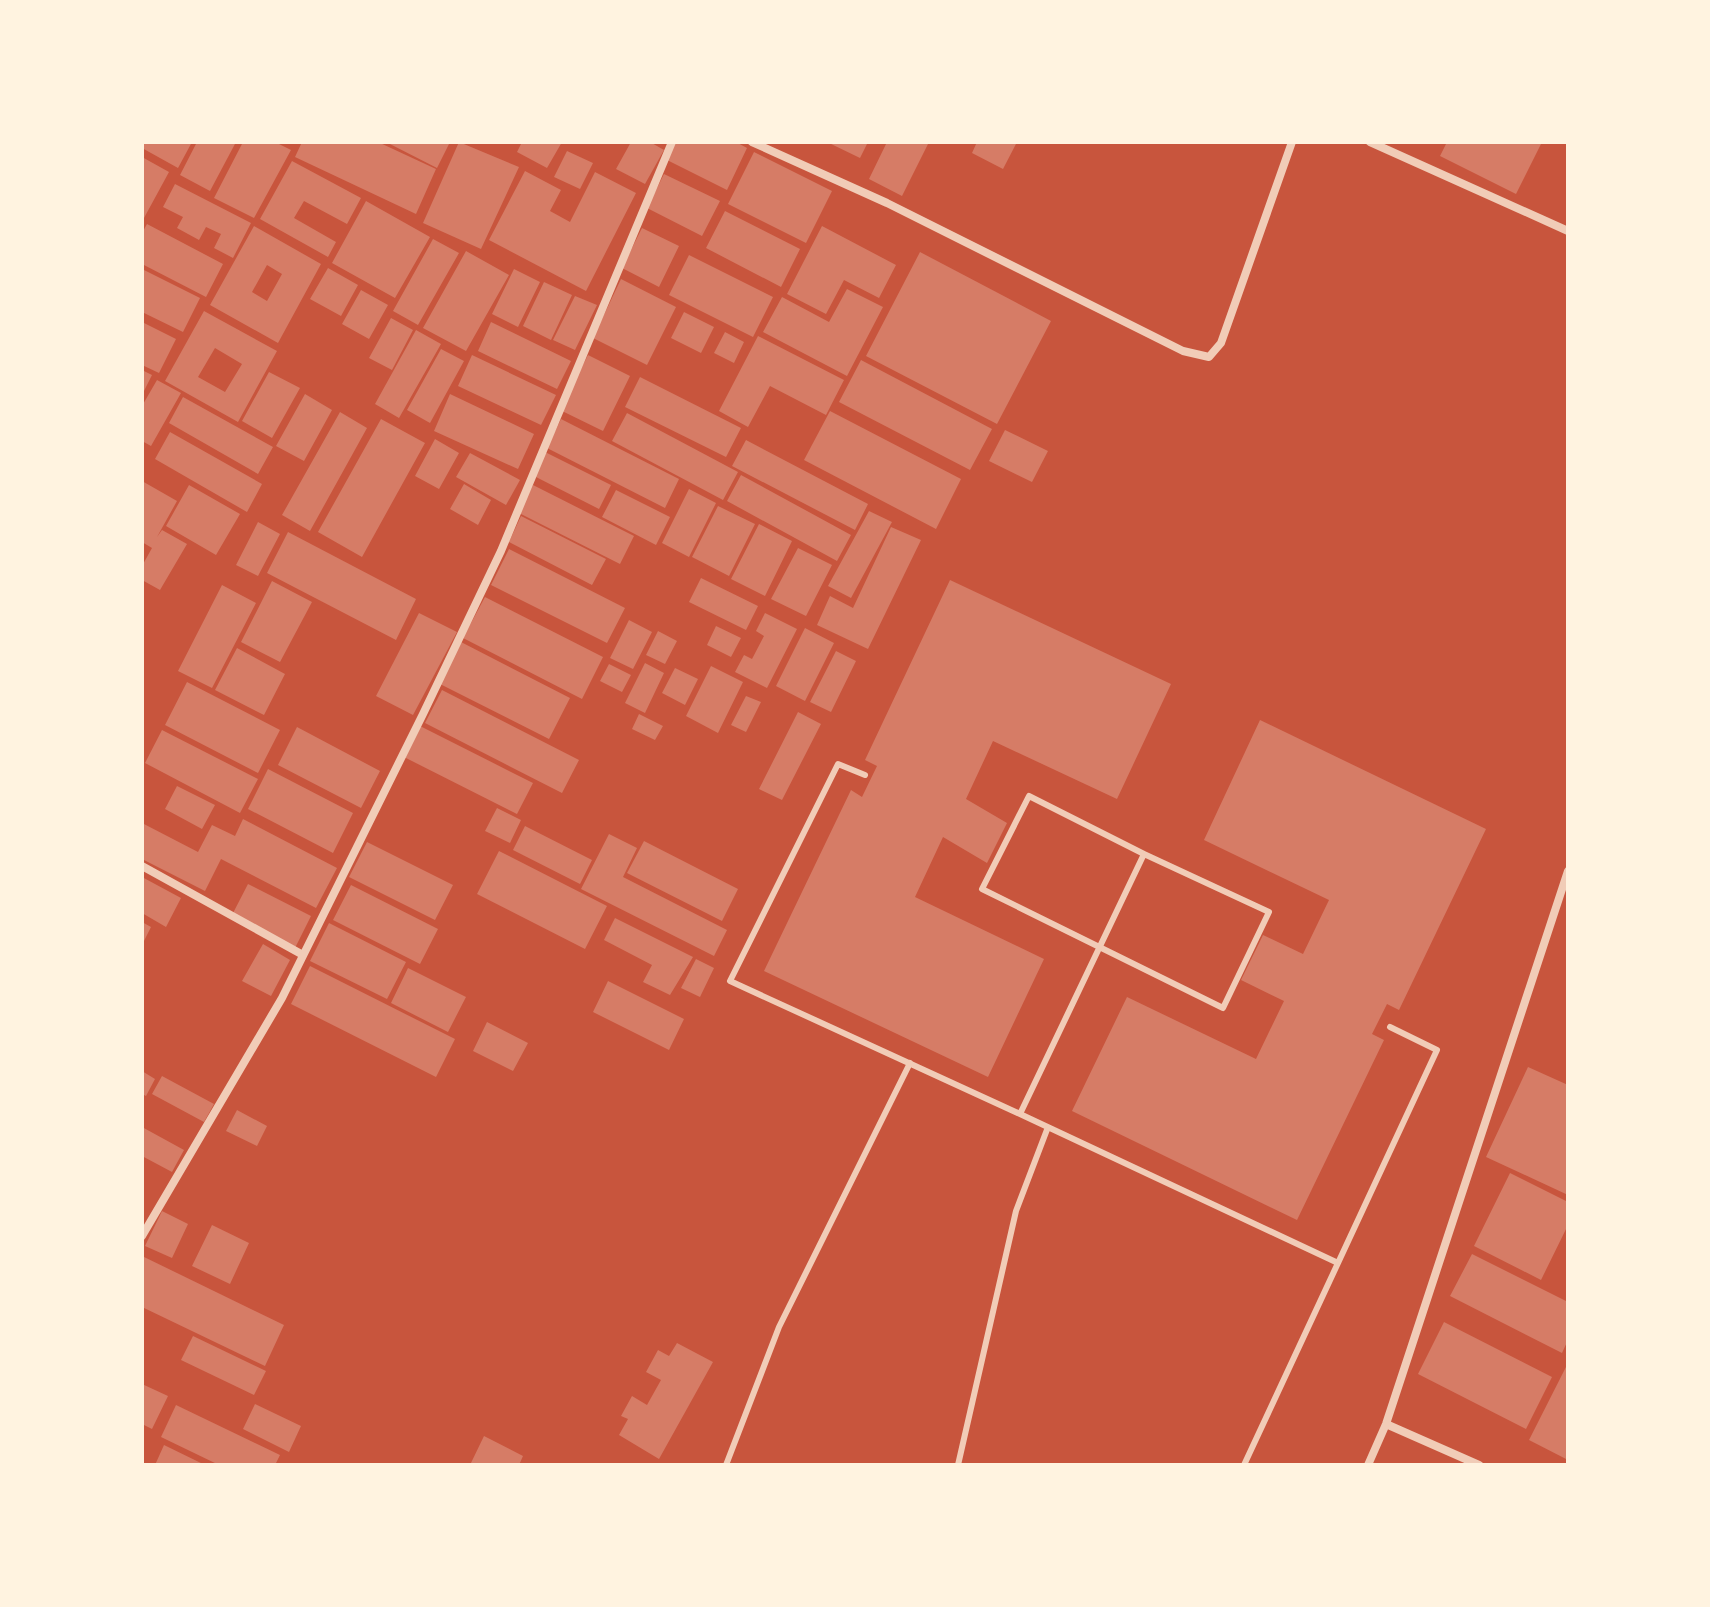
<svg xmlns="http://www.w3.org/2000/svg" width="1710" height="1607" font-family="Manrope,sans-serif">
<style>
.building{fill:#d67c66;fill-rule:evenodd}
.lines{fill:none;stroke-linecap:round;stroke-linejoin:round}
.service{stroke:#f1ccb7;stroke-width:6}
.minor{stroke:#f1ccb7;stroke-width:8}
</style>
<rect width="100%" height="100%" fill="#c8553d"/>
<path class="building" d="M144,142H192L178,168L142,148Z
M197,142H236L210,191L180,175Z
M243,142H275L291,150L254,218L214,198Z
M302,142H378L436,169L416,214L295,157Z
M386,142H450L437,168Z
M459,142L519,167L481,249L423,223Z
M522,142H562L547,168L517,152Z
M631,142H650L664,150L645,184L616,169Z
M676,142H736L747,148L727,190L667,160Z
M827,142H868L860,158Z
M887,142H929L902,196L869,179Z
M977,142H1017L1003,169L972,153Z
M1447,142H1542L1516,194L1440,156Z
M567,151L593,163L580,189L554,177Z
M754,152L832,191L806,243L728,204Z
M142,157L169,172L144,218L142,217Z
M292,161L361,198L347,224L304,201L294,218L336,242L328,257L260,219Z
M525,171L561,190L550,211L570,222L595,172L636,193L586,291L489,240Z
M664,174L720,201L702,236L647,208Z
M175,184L251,223L233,258L214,248L221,234L206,227L199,240L177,228L183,217L163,207Z
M366,201L430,237L395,298L332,263Z
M725,211L800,249L781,287L706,248Z
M147,224L223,264L206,297L142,264V233Z
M254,226L321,264L278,343L210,305ZM267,265L282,274L267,301L252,292Z
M822,226L896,265L879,298L844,280L826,314L787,294Z
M642,228L679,246L659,287L622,268Z
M433,239L459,253L418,325L393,311Z
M466,251L509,275L466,351L423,328Z
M920,252L1051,321L997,424L866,356Z
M689,255L773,297L753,337L669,295Z
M328,268L358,285L341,316L310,299Z
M142,269L200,298L183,332L142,312Z
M514,269L540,282L518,327L492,314Z
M621,279L676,307L647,365L593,338Z
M544,282L572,295L551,340L523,326Z
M847,289L883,307L847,376L763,332L782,297L829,322Z
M361,290L388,305L369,339L342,324Z
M575,296L597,305L575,350L553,340Z
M204,311L277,351L238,422L165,381ZM215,348L242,364L225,392L198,377Z
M684,312L714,327L701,353L671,338Z
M391,318L413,330L392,370L369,358Z
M142,322L176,339L159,373L142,365Z
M491,322L571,361L557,389L478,351Z
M416,330L441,344L399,418L375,404Z
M725,332L744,342L734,363L714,353Z
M758,336L844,380L826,415L770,386L748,427L719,411Z
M441,349L464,361L430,423L407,410Z
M472,355L556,395L541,425L458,386Z
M588,355L630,376L603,431L560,410Z
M861,360L992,429L970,470L839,402Z
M142,370L152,375L142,395Z
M269,372L300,388L272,438L242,421Z
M640,377L741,428L726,457L625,407Z
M157,380L181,393L151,446L142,441V406Z
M305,394L332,410L304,461L276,446Z
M450,394L534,434L518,469L434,431Z
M183,397L273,447L258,474L169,423Z
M830,411L961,479L936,529L804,460Z
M340,412L367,428L310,531L282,515Z
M627,413L738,472L723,500L612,441Z
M381,419L425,443L362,557L318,532Z
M561,419L679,479L665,508L547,448Z
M1005,430L1048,451L1032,482L989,461Z
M170,432L262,484L247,512L155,459Z
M435,439L459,453L439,489L415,476Z
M746,440L868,504L855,530L732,466Z
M545,452L611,485L599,509L534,476Z
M470,453L520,480L506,505L456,477Z
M741,475L851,535L837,561L727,501Z
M142,481L177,501L157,537L162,530L187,544L160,590L142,580V566L152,548L142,542Z
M464,484L491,500L478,525L450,509Z
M189,485L240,514L216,555L166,526Z
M533,485L634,536L620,564L519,513Z
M689,489L716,503L689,557L662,543Z
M616,490L670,517L656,545L602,517Z
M718,506L755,524L729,576L692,557Z
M869,511L892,522L851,598L828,586Z
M521,516L606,559L592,585L509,542Z
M258,522L280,534L258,576L236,565Z
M759,524L792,541L765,596L731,579Z
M891,527L921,540L868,649L817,625L830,596L853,608Z
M288,532L416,599L396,640L267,573Z
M798,548L832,565L806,616L771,599Z
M509,549L625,608L607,643L491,585Z
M701,578L758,606L746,630L689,602Z
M950,580L1171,684L1117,799L993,741L966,799L1007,823L987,863L943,837L915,897L1044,959L988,1077L764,971L851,790L862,797L877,766L865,760Z
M272,581L312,602L280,662L241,642Z
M222,585L256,603L212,688L178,671Z
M485,597L603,657L582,699L463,638Z
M419,613L457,632L413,715L376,696Z
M765,613L797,629L767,688L735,672L744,655L752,659L764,636L756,631Z
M629,620L652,632L633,669L610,658Z
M716,626L741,638L731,657L707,645Z
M805,628L834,643L805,701L776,686Z
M658,631L677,641L665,664L646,655Z
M461,642L570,698L549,739L440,684Z
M237,648L285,674L264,715L215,690Z
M836,651L856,661L831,712L810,702Z
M645,663L664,673L645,713L625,703Z
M609,664L631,675L622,692L600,681Z
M711,666L743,682L718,733L686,716Z
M675,668L698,679L685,705L662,693Z
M187,682L280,730L258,773L165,725Z
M442,690L579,760L562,793L425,723Z
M746,696L761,702L746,732L731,725Z
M798,712L821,724L782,800L759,789Z
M639,714L663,726L655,740L632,729Z
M1260,720L1486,829L1399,1010L1387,1004L1372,1034L1384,1040L1297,1220L1072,1111L1127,997L1256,1059L1284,1001L1241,980L1263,935L1303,954L1329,900L1204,840Z
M420,726L533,783L517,814L404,757Z
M297,727L380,771L361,808L278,765Z
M162,730L258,779L240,813L145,763Z
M268,769L353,813L333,853L248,809Z
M177,786L215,805L202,829L165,809Z
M497,808L521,820L510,843L485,831Z
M243,819L337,868L316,908L221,859L205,891L142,859V823L198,852L212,825L235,836Z
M525,826L592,860L580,884L513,850Z
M609,834L637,848L623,877L727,930L714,956L581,889Z
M644,841L738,889L722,921L627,873Z
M367,842L453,885L435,920L349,877Z
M499,851L607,906L585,949L477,894Z
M142,877L181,898L166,927L142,913Z
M248,884L311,916L295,948L232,915Z
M351,885L438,929L420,964L333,920Z
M615,918L693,957L670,995L643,982L652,965L604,940Z
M142,922L151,927L142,945Z
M329,923L406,962L387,999L310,961Z
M263,944L290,960L271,996L242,981Z
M696,959L714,968L700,997L681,988Z
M310,966L455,1039L436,1077L291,1004Z
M408,968L466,997L448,1032L391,1003Z
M608,981L684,1019L669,1050L593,1012Z
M487,1022L528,1043L513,1071L473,1051Z
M1528,1067L1568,1085V1195L1486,1157Z
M142,1071L155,1079L146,1096L142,1094Z
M162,1076L214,1104L204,1122L152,1094Z
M237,1110L267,1126L257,1146L226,1131Z
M142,1127L184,1150L172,1172L142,1156Z
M1510,1173L1568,1202V1225L1541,1280L1474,1246Z
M162,1211L188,1224L172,1258L145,1246Z
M212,1225L249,1243L230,1284L192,1266Z
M1472,1254L1568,1302V1340L1562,1353L1450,1296Z
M142,1256L284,1325L265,1366L142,1307Z
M1444,1322L1552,1377L1526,1429L1418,1374Z
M193,1336L266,1371L254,1395L181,1360Z
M677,1343L713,1362L659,1459L619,1435L628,1419L621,1416L632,1396L647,1405L661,1380L646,1372L658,1350L669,1356Z
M1568,1363V1460L1529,1440Z
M142,1384L168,1396L152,1429L142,1424Z
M255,1404L301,1426L289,1452L243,1429Z
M176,1405L280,1455L275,1465H219L161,1437Z
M484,1436L523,1456L519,1465H470Z
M164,1445L205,1465H155Z"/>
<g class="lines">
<path class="service" d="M865,775L838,764L730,981L1020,1114
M1144,854L1029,796L982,889L1223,1008L1269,912L1144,854L1020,1114L1338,1263L1244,1465
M1338,1263L1437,1050L1390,1027
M726,1465L779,1327L910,1063
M958,1465L1016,1211L1048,1127"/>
<path class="minor" d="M752,142L887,203L1183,351L1209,357L1221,343L1292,142
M1370,142L1568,231
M142,866L303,955
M142,1236L282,998L423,714L501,551L672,142
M1386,1424L1479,1465
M1368,1465L1386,1424L1568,871"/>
</g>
<rect width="1710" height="1607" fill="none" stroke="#fff3e0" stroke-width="288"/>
</svg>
